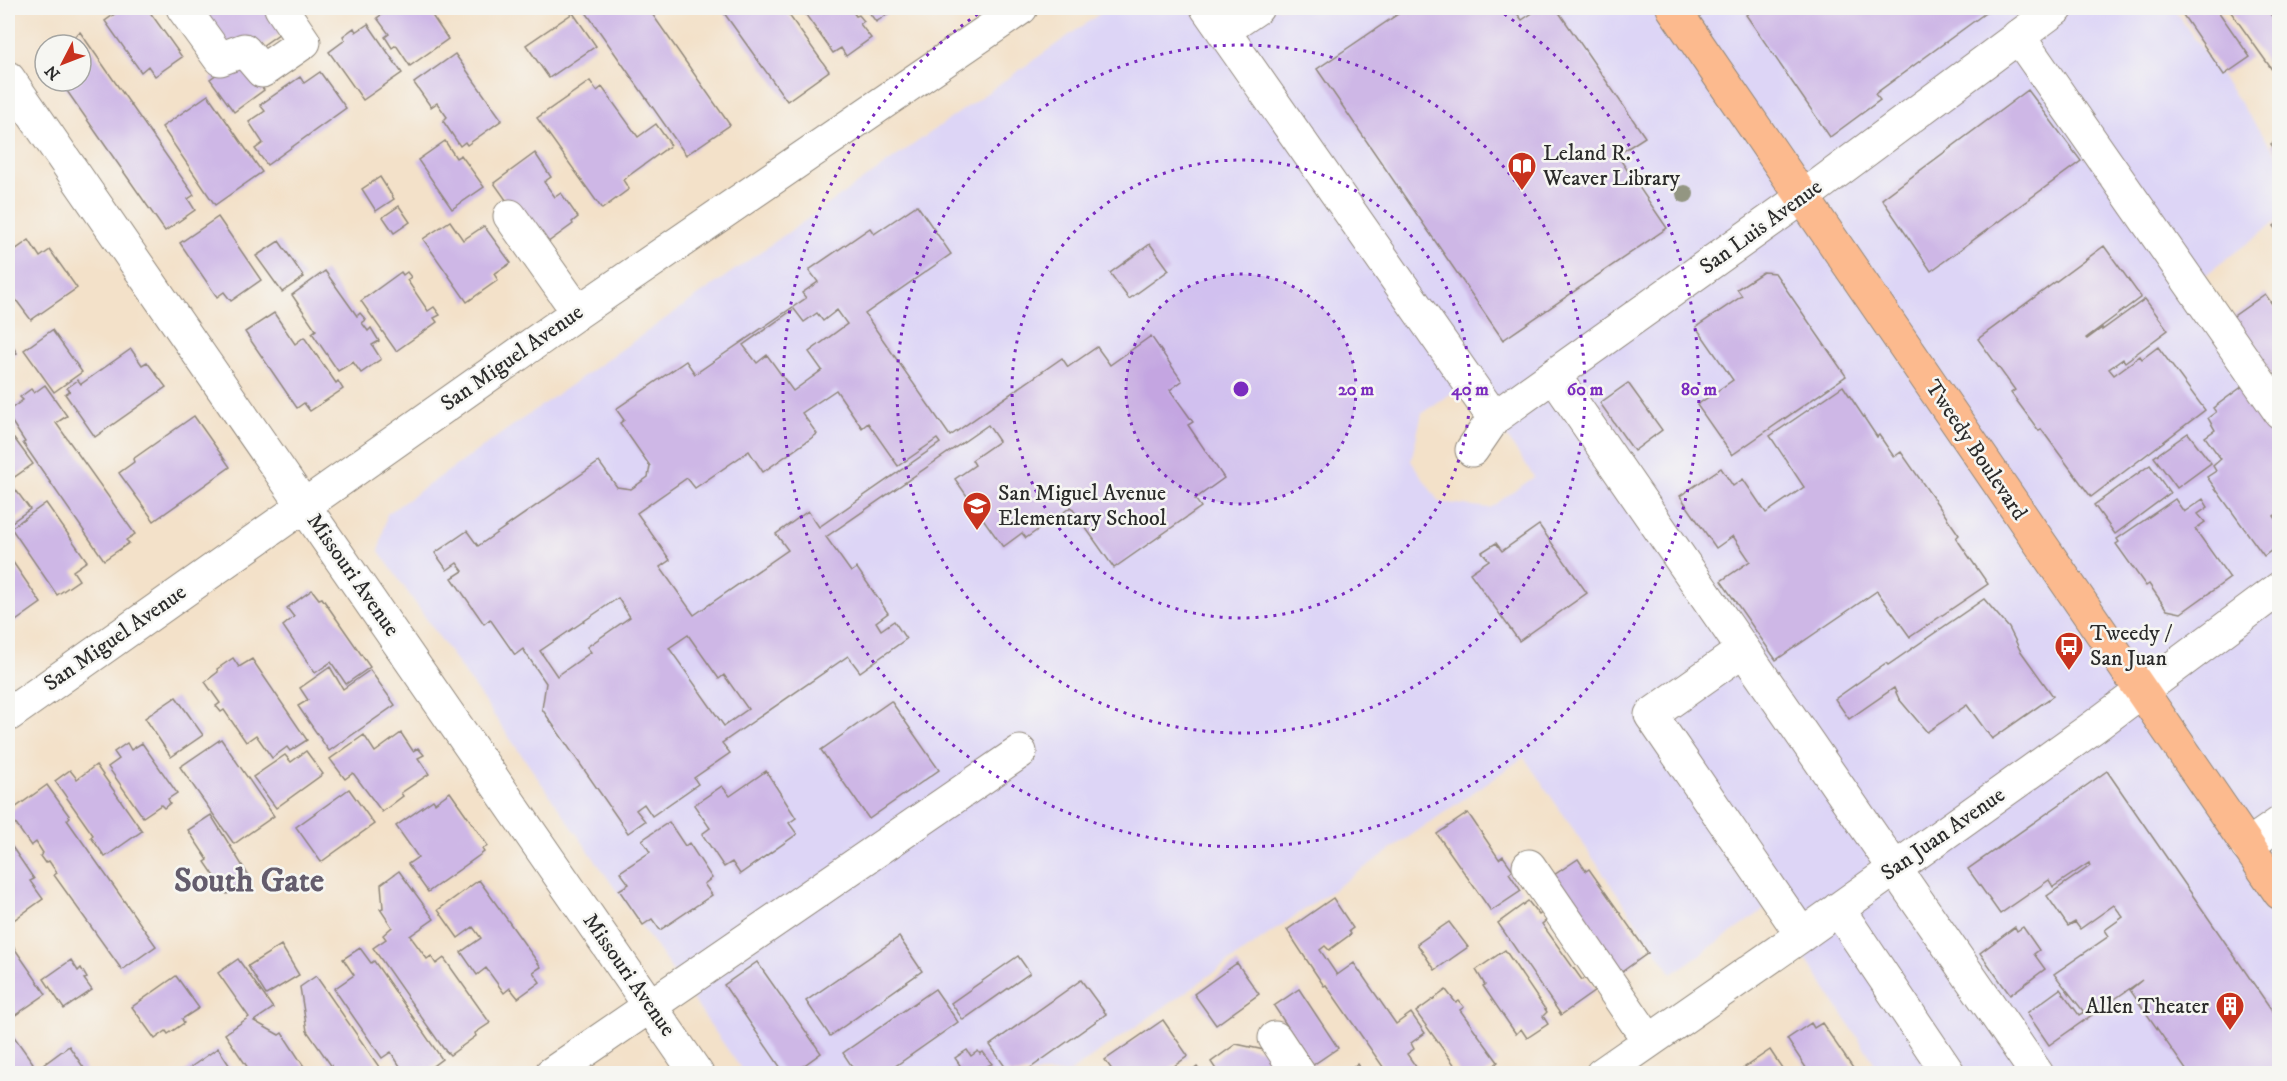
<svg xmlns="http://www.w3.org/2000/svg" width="2287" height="1081" font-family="'IM FELL DW Pica',serif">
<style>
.built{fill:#ddd5f6;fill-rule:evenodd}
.building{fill:#ceb7e6;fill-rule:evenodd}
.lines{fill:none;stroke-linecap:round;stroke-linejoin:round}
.minor-casing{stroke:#8f867a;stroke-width:35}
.major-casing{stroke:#8f867a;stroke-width:35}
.minor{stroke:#fff;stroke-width:33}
.major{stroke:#fcba8e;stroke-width:33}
.tree{fill:#939682}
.ring{fill:none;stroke:#7b2cbf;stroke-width:3;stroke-dasharray:3 6}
.labels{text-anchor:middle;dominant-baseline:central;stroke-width:5;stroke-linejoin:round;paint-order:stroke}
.poi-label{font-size:22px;fill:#2b2b2b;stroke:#f6f6f2;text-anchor:start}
.street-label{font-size:22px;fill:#2b2b2b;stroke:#f6f6f2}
.town-label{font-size:34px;font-weight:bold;fill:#645c6c;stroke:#f6f6f2}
.centre{fill:#7b2cbf;stroke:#f6f6f2;stroke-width:3}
.ring-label{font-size:18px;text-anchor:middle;font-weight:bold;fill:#7b2cbf;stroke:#f6f6f2;stroke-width:5;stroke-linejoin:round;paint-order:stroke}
</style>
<rect width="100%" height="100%" fill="#f6f6f2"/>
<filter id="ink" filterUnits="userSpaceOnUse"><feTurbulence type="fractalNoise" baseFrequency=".0167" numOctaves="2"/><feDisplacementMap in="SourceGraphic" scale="12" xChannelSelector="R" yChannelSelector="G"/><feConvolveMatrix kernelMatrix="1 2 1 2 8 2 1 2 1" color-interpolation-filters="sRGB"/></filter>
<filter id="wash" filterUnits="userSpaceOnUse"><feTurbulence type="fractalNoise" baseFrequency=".008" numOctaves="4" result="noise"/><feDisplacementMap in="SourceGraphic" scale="24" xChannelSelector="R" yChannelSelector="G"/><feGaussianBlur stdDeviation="1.35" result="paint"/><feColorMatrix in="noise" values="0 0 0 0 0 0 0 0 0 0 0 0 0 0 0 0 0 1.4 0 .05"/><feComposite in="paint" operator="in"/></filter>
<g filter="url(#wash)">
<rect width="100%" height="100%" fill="#f3e1c9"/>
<path class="built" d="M1108,8H2173L2279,158V219L2183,292L2279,432V1073H1881L1771,905L1672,974L1524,757L1069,1073H744L379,551L387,514ZM1469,381L1534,477L1490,508L1439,502L1411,461L1422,413Z"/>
<g id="blocks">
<path class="building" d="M123,8H147L182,57L155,76L148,66L141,72L105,21Z
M200,8H267L283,31L252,53L228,47Z
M391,8H427L448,39L410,66L396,45L392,48L385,37L389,34L377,18Z
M583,8H648L730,125L686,155Z
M732,8H784L829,71L787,101L724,13Z
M801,8H850L856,16L859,15L864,21L860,24L871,38L846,56L841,48L833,53Z
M866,8H896L876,22Z
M1407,8H1513L1522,20L1540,8H1556L1645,137L1617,155L1667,228L1503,340L1317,69Z
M1751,8H1985L1988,11L1875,94L1880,100L1830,137L1746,15L1753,10Z
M2193,8H2199L2201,11L2207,8H2216L2250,57L2224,75L2183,15Z
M2228,8H2266L2280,27V77L2278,78Z
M573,13L596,46L549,78L526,45Z
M368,24L402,73L363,100L329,52L345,40L343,36L354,28L356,32Z
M80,32L194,195L188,199L195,210L165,231L60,81H81V45H62Z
M455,54L502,120L467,145L465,142L460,146L443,121L447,117L437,103L431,107L414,83Z
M241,57L264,90L234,112L210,79Z
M320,72L346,108L267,165L255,149L263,143L249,122L265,111L260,105L300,77L304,83Z
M590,81L597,91L602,87L638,137L656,124L671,145L623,180L629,189L602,209L537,118Z
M2028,90L2081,161L1931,271L1882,199Z
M208,95L262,172L215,205L162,127Z
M2280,139V156L2271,144Z
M445,141L456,158L461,155L484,187L452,209L418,160Z
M535,153L551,177L544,182L555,197L561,193L578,217L572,222L573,224L540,248L494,183Z
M380,177L394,199L376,211L362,189Z
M917,205L951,254L865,314L950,436L1062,358L1068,367L1097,347L1110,365L1151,336L1182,381L1170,390L1193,422L1188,425L1224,478L1195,499L1201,507L1114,568L1071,507L1026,538L1022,533L1003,547L955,479L975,465L972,460L999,441L988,425L826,537L851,572L857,568L888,613L876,622L881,630L894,621L906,639L860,672L848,656L722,743L730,753L694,778L698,784L652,816L644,804L636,810L645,821L628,833L542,709L546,683L523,649L515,655L490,619L484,624L452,578L463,571L457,563L447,570L435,553L467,531L478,546L599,462L617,487L631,489L648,477L650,466L620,423L624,420L616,409L686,361L695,374L806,298L802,293L818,282L809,270L870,228L874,234ZM794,309L804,322L817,313L823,321L837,310L847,324L809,352L822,370L793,391L767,355L757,363L743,345ZM836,390L862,428L868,423L898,466L937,439L940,443L819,527L808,511L776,534L788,550L694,615L660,567L670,560L637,513L687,478L695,488L749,451L763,472L817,434L802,413ZM618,598L630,617L587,647L591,652L557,676L540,651ZM688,635L719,679L724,675L748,709L724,726L669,648Z
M399,206L410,222L394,233L383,217Z
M218,217L261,280L231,301L224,292L217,297L180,243Z
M450,221L463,240L484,226L511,263L494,274L498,280L467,302L423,239Z
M2280,222V234L2274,226Z
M29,240L40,257L50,250L77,288L31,320L10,292L8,294V255Z
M279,241L304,277L282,292L256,256Z
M1150,244L1169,270L1129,299L1110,273Z
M2104,246L2141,297L2086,338L2087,339L2102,328V330L2145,299L2168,330L2125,362L2123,359L2109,369L2114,375L2140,356L2142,359L2158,347L2205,410L2091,497L2041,429L2039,431L2011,393L2015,390L1978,339Z
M325,271L357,316L360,313L366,320L362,323L368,331L371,328L379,341L372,345L381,359L361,373L353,362L338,371L312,333L316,330L292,295Z
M401,272L403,275L407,272L411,277L407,280L428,311L434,307L440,315L434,318L437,322L396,351L361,301Z
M1763,272L1775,273L1846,376L1732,455L1697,405L1733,380L1696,327L1742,296L1737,289Z
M2265,294L2280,315V389L2231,318Z
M274,313L295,344L304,337L336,383L338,381L343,389L310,411L304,403L297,408L245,332Z
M52,330L82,372L54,392L24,350Z
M8,339L17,353L8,360Z
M131,349L142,365L147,362L166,387L95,437L65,394L70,391L67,388L78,380L81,384Z
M1628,383L1662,430L1634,451L1600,403Z
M45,385L67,416L56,423L135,534L126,540L129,543L104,560L23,443L25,442L8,416V411L23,400L20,397L31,389L34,393Z
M1843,386L1877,437L1879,435L1894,457L1901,452L1959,535L1956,538L1988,584L1910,637L1877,591L1776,660L1721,581L1750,561L1733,536L1716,548L1680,496L1721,468L1733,486L1743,479L1766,513L1804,487L1770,436Z
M2243,386L2280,437V512L2274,516L2280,524V544L2264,556L2207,477L2216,471L2213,466L2221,459L2205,437L2215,430L2208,418L2216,412L2213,408Z
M194,416L230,467L154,521L119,473L134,462L133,459Z
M2188,433L2211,463L2177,488L2154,457Z
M14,438L33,464L9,481L30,509L9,524L8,442Z
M2150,465L2170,493L2115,534L2094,505Z
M2175,499L2184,512L2203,499L2208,507L2198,514L2205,522L2195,529L2230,578L2181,613L2167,610L2149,584L2146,586L2116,544L2119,542L2117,539Z
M46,503L87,561L73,571L79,580L57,595L11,528Z
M1539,525L1587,593L1519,641L1470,573L1489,560L1482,552L1496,543L1502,551Z
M8,555L41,603L13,623L11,620L8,622Z
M312,590L319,599L322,598L370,667L346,684L331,662L315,673L283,626L294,617L287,608Z
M1984,599L2009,628L2020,650L2053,696L1992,739L1967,705L1927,732L1899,699L1894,688L1849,719L1835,699L1886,663L1888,665Z
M233,658L239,667L252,659L307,740L290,751L287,747L272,758L256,735L246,742L224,710L221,712L216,706L220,703L205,682L218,672L217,669Z
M330,667L343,689L370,670L395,705L329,751L298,706L308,700L300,688Z
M176,697L203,735L171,757L145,718Z
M891,701L939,770L869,819L821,750Z
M401,733L413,751L418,748L424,755L418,758L429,774L401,793L403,796L382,812L353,773L345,779L330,759L364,735L375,752Z
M221,739L274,816L234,844L180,767Z
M127,743L131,750L142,743L177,793L168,799L170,803L164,808L161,805L143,817L108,767L119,759L114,752Z
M306,751L323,774L276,808L253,777L285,755L291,762Z
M96,765L142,831L105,857L91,837L93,835L55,781L70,770L77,779Z
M766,771L796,818L789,823L797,834L740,874L732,862L724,867L702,834L710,828L694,805L722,786L730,796Z
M2107,771L2280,1022V1074H2189L2130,990L2142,980L2049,1045L2027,1013L2060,989L2079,1015L2084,1012L2054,974L2109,936L2105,930L2123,917L2114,905L2080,929L2075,922L2068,926L2047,896L2090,866L2089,863L2053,887L2049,880L2000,914L1968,869Z
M47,785L70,817L67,820L156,946L122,970L54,875L57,873L49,861L45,863L40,856L43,853L36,842L31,846L8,813Z
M349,789L374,824L321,862L296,827Z
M450,792L488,846L482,849L484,852L428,892L408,864L418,857L396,826L433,800L435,803Z
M1468,813L1499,859L1503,856L1513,870L1509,873L1521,891L1491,911L1437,834Z
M211,815L250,878L227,894L205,862L208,860L188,830Z
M669,822L685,846L689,843L712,878L704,884L712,895L660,930L652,919L643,925L619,890L629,884L620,872L650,852L642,840Z
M8,841L34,879L30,881L43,899L8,924Z
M1578,859L1586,871L1589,869L1648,953L1616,976L1554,875Z
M399,871L434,919L410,936L427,959L431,956L436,964L444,958L490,1023L475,1033L476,1036L450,1055L443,1048L373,948L386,939L383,935L392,927L380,909L383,908L381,884Z
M479,880L541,967L533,972L540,982L518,998L510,988L504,993L486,968L477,975L461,952L481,938L473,927L458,938L438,910Z
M1333,898L1353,928L1349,931L1351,934L1329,950L1325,946L1320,950L1337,975L1354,963L1396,1024L1411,1013L1425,1033L1411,1043L1414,1049L1407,1054L1421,1074H1388L1326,985L1324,986L1306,959L1287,930Z
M1528,901L1539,915L1543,912L1548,919L1542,924L1582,980L1585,978L1595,991L1561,1015L1498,923Z
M1449,922L1468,947L1435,970L1417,944Z
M2015,927L2017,931L2023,927L2039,950L2034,954L2045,969L2010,995L1980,953Z
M899,937L922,971L830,1036L806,1001Z
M8,939L46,994L14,1016L8,1007Z
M281,945L299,975L266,995L248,966Z
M360,948L371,963L374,961L442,1059L422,1074H405L391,1052L382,1058L334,989L354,975L343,959Z
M1505,950L1547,1012L1543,1016L1548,1024L1527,1038L1521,1029L1516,1034L1483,986L1485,985L1476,970Z
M1018,956L1030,973L963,1020L951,1003Z
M238,959L273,1008L254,1021L279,1035L282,1033L309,1074H252L225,1034L249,1017L218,973Z
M71,960L78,971L81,968L87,978L84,979L92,990L64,1009L44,979Z
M757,962L821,1053L792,1074H785L724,985Z
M1237,963L1259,994L1216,1025L1194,994Z
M176,976L199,1008L182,1019L184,1023L168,1034L166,1031L155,1039L132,1007Z
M316,976L384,1074H337L307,1031L300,987Z
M1081,980L1106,1014L1022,1074H1010L990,1045Z
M935,989L958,1022L884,1074H857L843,1053Z
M1299,989L1338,1048L1313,1065L1274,1006Z
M1446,990L1456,1003L1459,1001L1464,1007L1460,1010L1498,1062L1485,1074H1461L1416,1012Z
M1163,1020L1188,1056L1163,1074H1115L1105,1060Z
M1811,1023L1814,1028L1822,1023L1857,1074H1810L1787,1039Z
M10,1031L33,1063L18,1074H8V1032Z
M1236,1044L1278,1053L1287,1074H1219L1211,1062Z
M69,1046L88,1074H37L35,1071Z
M218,1048L235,1074H181Z
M967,1050L971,1056L978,1051L980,1054L983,1052L992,1064L987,1066L993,1074H948L960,1065L955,1058Z
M1770,1050L1786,1074H1745L1742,1069Z
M1357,1064L1364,1074H1344Z
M1197,1067L1202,1074H1188Z
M1331,1067L1335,1074H1322Z"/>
</g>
</g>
<g filter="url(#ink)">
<use href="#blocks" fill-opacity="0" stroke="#8f867a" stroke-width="1.5"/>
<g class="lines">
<g class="minor-casing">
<path id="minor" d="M183,8L220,59L244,50L262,71L304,42L281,8
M1207,8L1494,418
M1223,31L1257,8
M2018,36L2280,412
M8,78L697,1074
M510,216L578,312
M1554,376L2037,1074
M1472,450L1494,418L1803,197L2057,8
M1743,650L1651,715L1802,935
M8,715L578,312L1021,8
M2247,846L2280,823
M1529,866L1649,1041
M1838,909L1949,1074
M1275,1038L1299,1074
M551,1074L1020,752
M1602,1074L1802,935L2095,726L2280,588"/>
</g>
<g class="major-casing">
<path id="major" d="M1673,8L2280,893"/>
</g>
<use href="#minor" class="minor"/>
<use href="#major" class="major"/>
</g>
<circle class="tree" cx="1685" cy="194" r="9"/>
</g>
<circle cx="1241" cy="389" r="115" fill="#7b2cbf" fill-opacity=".12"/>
<g class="ring">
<circle cx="1241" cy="389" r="115"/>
<circle cx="1241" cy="389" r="229"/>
<circle cx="1241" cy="389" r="344"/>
<path d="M1497 9A458 458 0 1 1 985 9"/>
</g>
<defs>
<g id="library-pin" transform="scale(1.5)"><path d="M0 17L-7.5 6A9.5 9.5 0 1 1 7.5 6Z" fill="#c8321e" stroke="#f6f6f2"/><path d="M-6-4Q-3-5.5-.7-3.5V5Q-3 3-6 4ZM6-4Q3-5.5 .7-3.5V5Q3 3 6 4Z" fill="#fff"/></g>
<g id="school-pin" transform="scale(1.5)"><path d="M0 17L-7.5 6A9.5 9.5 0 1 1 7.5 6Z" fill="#c8321e" stroke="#f6f6f2"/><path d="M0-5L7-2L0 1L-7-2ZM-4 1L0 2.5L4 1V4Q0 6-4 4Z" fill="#fff"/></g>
<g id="bus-pin" transform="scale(1.5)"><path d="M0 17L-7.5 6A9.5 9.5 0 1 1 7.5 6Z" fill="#c8321e" stroke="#f6f6f2"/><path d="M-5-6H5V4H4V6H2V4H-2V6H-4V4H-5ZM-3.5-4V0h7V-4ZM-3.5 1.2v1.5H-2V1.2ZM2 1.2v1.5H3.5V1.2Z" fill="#fff"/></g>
<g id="building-pin" transform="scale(1.5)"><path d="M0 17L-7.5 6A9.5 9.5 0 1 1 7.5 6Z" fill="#c8321e" stroke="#f6f6f2"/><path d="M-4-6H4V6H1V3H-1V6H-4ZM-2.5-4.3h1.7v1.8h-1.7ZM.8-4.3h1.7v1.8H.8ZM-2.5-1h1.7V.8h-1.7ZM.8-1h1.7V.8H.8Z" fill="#fff"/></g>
</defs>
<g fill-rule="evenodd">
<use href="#library-pin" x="1522" y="166"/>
<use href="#school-pin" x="977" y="506"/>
<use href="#bus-pin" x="2069" y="646"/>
<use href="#building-pin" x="2230" y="1006"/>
</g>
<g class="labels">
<g class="poi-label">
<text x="1543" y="153">Leland R.<tspan x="1543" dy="25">Weaver Library</tspan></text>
<text x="998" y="493">San Miguel Avenue<tspan x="998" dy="25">Elementary School</tspan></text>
<text x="2090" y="633">Tweedy /<tspan x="2090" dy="25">San Juan</tspan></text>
<text x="2209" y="1006" text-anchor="end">Allen Theater</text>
</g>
<g class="street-label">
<text transform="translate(1761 227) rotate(-36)">San Luis Avenue</text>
<text transform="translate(512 358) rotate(-35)">San Miguel Avenue</text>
<text transform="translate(1976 450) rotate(56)">Tweedy Boulevard</text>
<text transform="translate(353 575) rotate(55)">Missouri Avenue</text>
<text transform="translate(115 638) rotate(-35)">San Miguel Avenue</text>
<text transform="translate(1943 834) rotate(-35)">San Juan Avenue</text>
<text transform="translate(629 975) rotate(55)">Missouri Avenue</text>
</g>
<g class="town-label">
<text x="249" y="881">South Gate</text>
</g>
</g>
<circle cx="1241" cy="389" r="9" class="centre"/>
<g class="ring-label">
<text x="1356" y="395">20 m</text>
<text x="1470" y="395">40 m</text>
<text x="1585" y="395">60 m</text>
<text x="1699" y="395">80 m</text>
</g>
<rect width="2287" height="1081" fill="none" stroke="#f6f6f2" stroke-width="30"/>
<g transform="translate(63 63) rotate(228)"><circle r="28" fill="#f6f6f2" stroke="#a5a5a2" stroke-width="1.5"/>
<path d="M0-4.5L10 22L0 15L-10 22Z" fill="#c8321e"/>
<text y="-9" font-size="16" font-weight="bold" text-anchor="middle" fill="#2b2b2b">N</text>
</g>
</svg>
